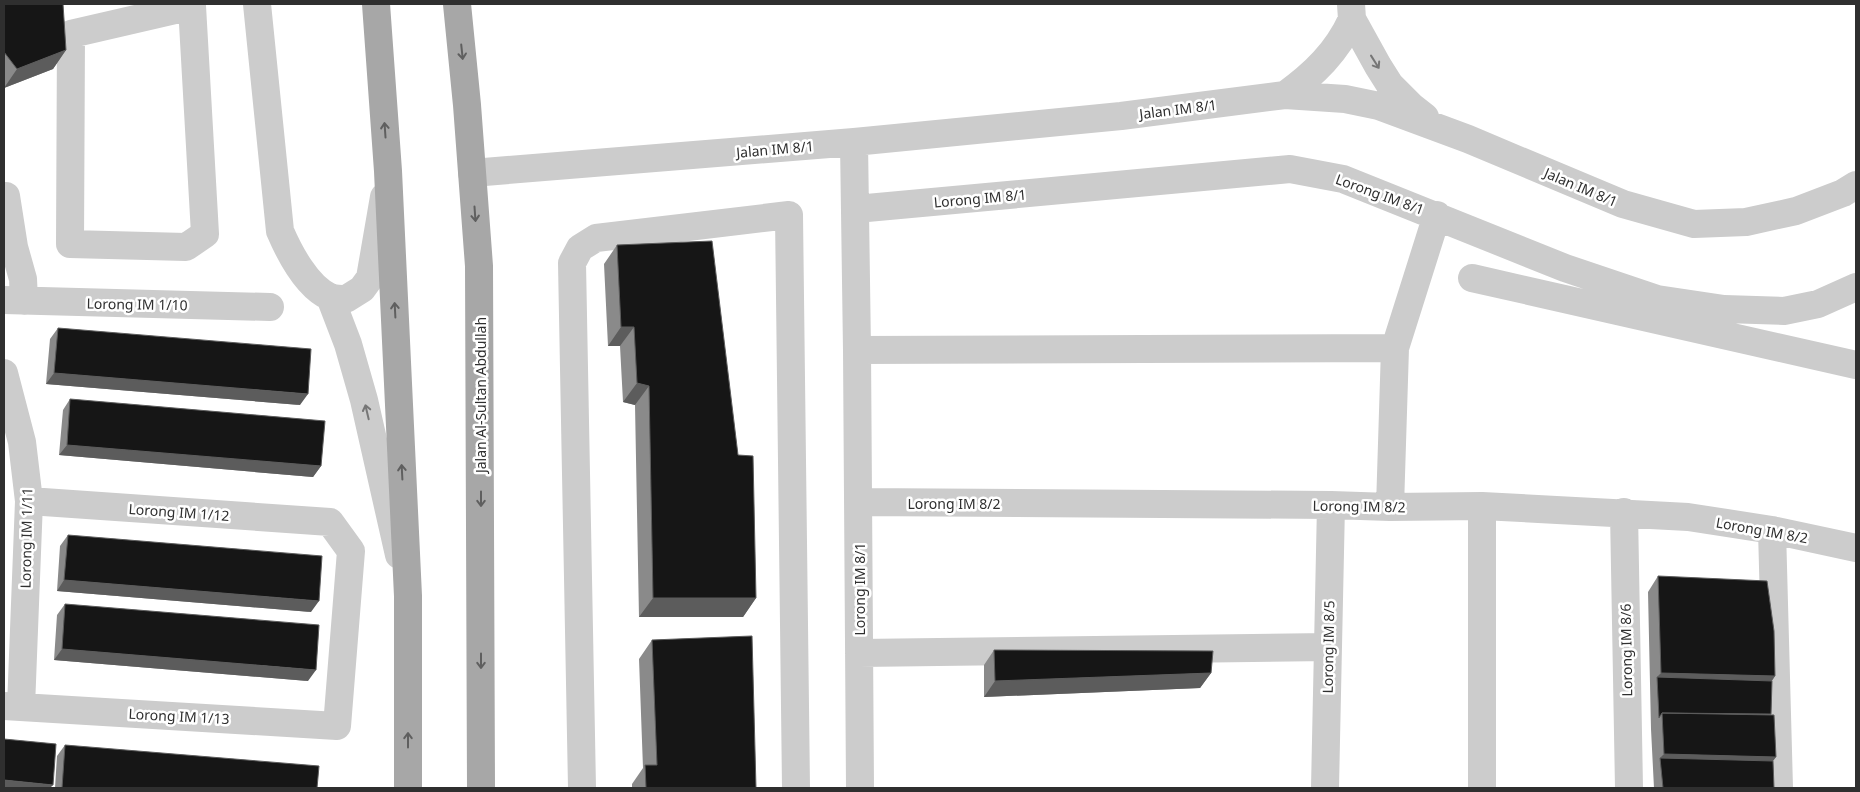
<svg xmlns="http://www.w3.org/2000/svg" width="1860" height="792" font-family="'Noto Sans',sans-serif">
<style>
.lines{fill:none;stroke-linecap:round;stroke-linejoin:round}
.minor{stroke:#ccc;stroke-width:28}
.major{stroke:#a7a7a7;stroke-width:28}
.wall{fill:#8a8a8a}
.shaded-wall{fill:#5c5c5c}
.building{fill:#161616;stroke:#5c5c5c}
.oneway{stroke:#5f5f5f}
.oneway2{stroke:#767676}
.labels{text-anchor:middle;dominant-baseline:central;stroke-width:5;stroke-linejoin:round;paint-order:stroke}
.street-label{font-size:14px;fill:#2f2f2f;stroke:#fff}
</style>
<rect width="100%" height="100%" fill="#fff"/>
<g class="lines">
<path class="minor" d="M192,4V6L205,234L186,247L70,244L71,34L192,6
M257,4L280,231C289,252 307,287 330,297C335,299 341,299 346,299L362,289L370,278L384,197
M1351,4L1352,19L1378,66L1390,85L1411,106L1425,117
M1285,95C1314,74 1337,52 1352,19
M854,142L857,350L860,788
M472,173L854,142L1121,116L1285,95L1345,99L1379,106L1468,139L1623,204L1694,224L1746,222L1796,211L1843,193L1856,185
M4,196H6L14,247L23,279L24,301
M856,209L1290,169L1343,179L1565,268L1657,299L1724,309L1784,311L1818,304L1856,287
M1472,278L1856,365
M330,297L348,344L364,400L399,555
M4,300L270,307
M857,350L1395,348
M4,373L22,442L29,501L21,707
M858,502L1331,505L1390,507L1482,506L1688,517L1772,530L1856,548
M1390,507L1395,348L1437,215
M1624,512L1629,788
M1772,530L1779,788
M859,653L1328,647
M4,706L337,726L351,551L330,522L29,501
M582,788L572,263L580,248L596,238L789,215L796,788
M1325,788L1331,505
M1482,788V506"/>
<path class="major" d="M376,4L388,171L408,596V788
M457,4L467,105L479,266L481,788"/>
</g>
<path class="wall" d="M4,4L66,50L53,69L4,88Z
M617,245L738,455L756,598L743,617H639L635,405L623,402L620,346H608L604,264Z
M58,328L300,405L46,384L50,339Z
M70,399L321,466L313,477L59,455L63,410Z
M68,535L311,612L57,591L60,546Z
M1658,576L1775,676L1772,681L1771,714L1774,788H1654L1651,729L1648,592Z
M65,604L308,681L54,660L57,615Z
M652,640L756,788H632V784L643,768L639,659Z
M994,650L1211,673L1200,688L984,697V665Z
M65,745L317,788H55L57,756Z"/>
<path class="shaded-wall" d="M66,50L53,69L4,88L17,69Z
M621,327H634L620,346H608Z
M54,373L308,394L300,405L46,384Z
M637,383L649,386L635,405L623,402Z
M67,445L321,466L313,477L59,455Z
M64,580L319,601L311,612L57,591Z
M653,598H756L743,617H639Z
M62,649L316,670L308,681L54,660Z
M1211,673L1200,688L984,697L995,681Z
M1661,673L1775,676L1764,692L1657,677Z
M1664,754L1776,757L1765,772L1660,758Z
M4,780L53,785L50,788H4Z"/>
<path class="building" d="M4,4H63L66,50L17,69L4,52Z
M712,241L738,455L753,456L756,598H653L649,386L637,383L634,327H621L617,245Z
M58,328L311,349L308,394L54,373Z
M70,399L325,421L321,466L67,445Z
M68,535L322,556L319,601L64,580Z
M1658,576L1767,581L1774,631L1775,676L1661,673Z
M65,604L319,625L316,670L62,649Z
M752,636L756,788H646L645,765H657L652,640Z
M994,650L1213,651L1211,673L995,681Z
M1657,677L1772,681L1771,714L1662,713L1659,718Z
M1662,713L1774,715L1776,757L1664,754Z
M4,739L56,744L53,785L4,780Z
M65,745L319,766L317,788H62Z
M1660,758L1773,761L1774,788H1663Z"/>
<defs><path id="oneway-shaft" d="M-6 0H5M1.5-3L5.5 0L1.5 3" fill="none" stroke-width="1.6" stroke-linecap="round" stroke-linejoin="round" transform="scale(1.25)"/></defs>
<g class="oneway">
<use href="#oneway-shaft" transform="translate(462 52) rotate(84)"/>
<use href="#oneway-shaft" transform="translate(385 130) rotate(-94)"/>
<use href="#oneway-shaft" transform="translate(475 214) rotate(86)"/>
<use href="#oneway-shaft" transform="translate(395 310) rotate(-93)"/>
<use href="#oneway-shaft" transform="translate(402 472) rotate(-93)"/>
<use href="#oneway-shaft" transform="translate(481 499) rotate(90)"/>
<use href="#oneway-shaft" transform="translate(481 661) rotate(90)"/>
<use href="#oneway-shaft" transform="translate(408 740) rotate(-90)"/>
</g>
<g class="oneway2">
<use href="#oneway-shaft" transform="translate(1375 62) rotate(58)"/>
<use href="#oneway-shaft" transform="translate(367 412) rotate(-103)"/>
</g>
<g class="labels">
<g class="street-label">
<text transform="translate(1178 109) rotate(-7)">Jalan IM 8/1</text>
<text transform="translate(775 149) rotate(-5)">Jalan IM 8/1</text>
<text transform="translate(1581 187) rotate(23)">Jalan IM 8/1</text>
<text transform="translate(1380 194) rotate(20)">Lorong IM 8/1</text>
<text transform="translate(980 198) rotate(-5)">Lorong IM 8/1</text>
<text transform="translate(137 304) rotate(1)">Lorong IM 1/10</text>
<text transform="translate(480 395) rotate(-90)">Jalan Al-Sultan Abdullah</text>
<text x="954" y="503">Lorong IM 8/2</text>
<text transform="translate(1359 506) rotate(1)">Lorong IM 8/2</text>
<text transform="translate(179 512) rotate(4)">Lorong IM 1/12</text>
<text transform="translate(1762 530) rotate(10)">Lorong IM 8/2</text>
<text transform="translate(26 538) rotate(-89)">Lorong IM 1/11</text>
<text transform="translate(859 589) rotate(-90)">Lorong IM 8/1</text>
<text transform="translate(1328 647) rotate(-89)">Lorong IM 8/5</text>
<text transform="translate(1626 650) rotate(-91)">Lorong IM 8/6</text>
<text transform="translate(179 716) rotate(3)">Lorong IM 1/13</text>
</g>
</g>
<rect width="1860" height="792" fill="none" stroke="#2f2f2f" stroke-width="10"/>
</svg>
